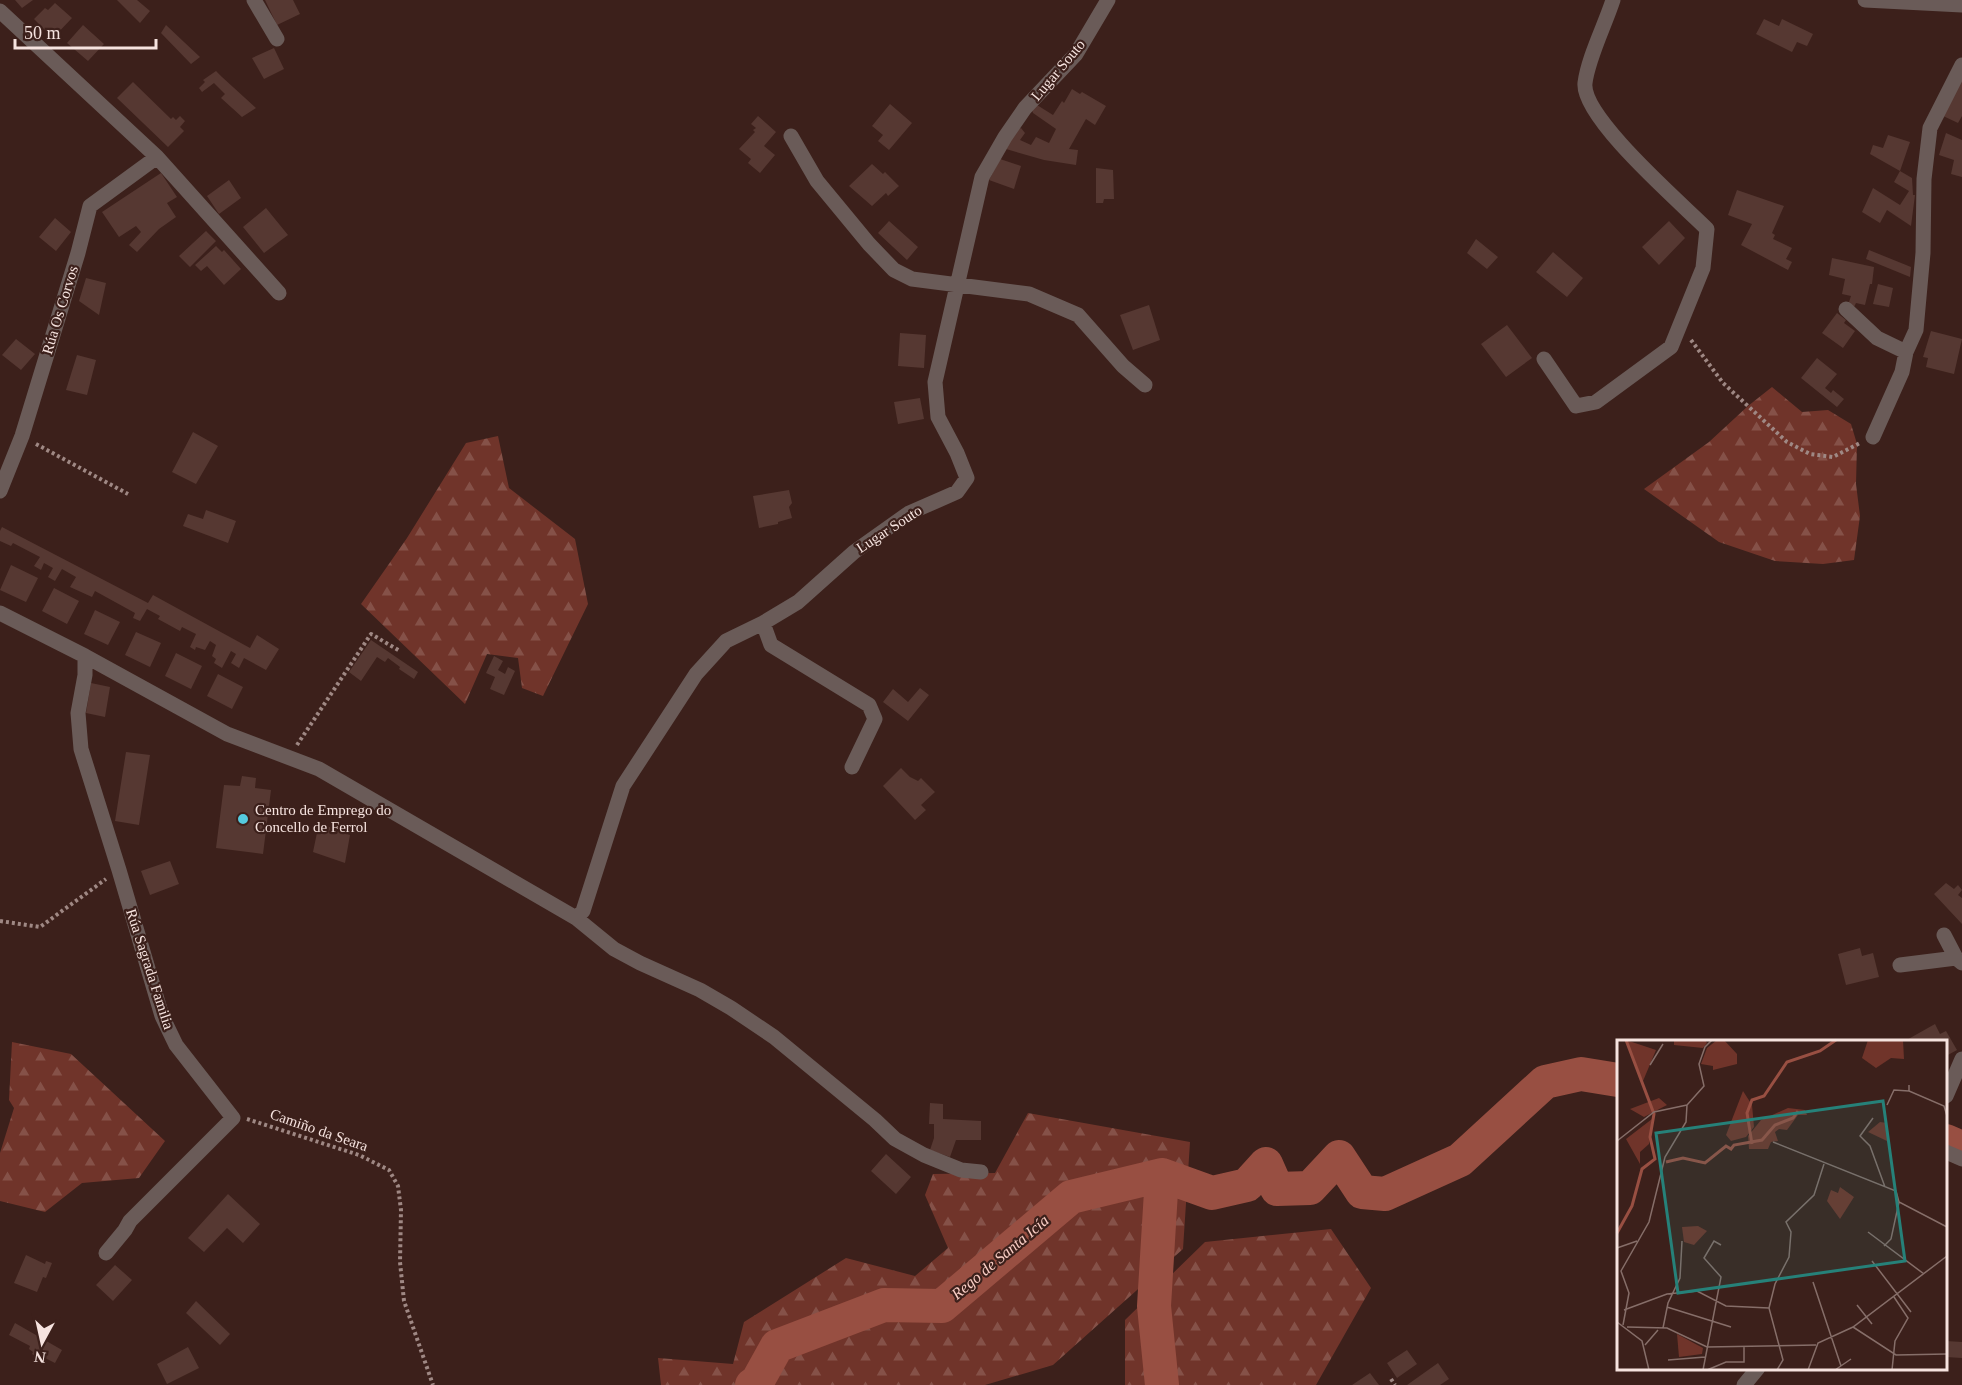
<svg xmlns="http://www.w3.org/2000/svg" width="1962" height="1385" font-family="Georgia,serif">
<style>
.forest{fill:url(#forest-firs)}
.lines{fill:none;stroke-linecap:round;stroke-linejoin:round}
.river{stroke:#984f42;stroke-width:34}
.building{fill:#563832}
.path{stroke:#9f8884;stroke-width:4;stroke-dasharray:3 3;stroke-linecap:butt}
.minor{stroke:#6a5b58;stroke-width:15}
.poi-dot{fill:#55cade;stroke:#3c201b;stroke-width:2}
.labels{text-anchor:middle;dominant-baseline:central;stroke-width:4.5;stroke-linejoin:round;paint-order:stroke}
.street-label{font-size:15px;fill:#f6e3df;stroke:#3c201b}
.poi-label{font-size:15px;fill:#f6e3df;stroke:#3c201b;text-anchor:start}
.water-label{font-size:16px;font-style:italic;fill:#facec5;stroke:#3c201b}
.inset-river{fill:none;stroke:#984f42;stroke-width:3}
.inset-road{fill:none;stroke:#866e69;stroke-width:1.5}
.view{fill:#268179;fill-opacity:0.15;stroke:#268179;stroke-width:3}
.inset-edge{fill:none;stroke:#f6e3df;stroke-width:3}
</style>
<defs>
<pattern id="forest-firs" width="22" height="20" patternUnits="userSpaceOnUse" patternTransform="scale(1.5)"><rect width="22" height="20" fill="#70342a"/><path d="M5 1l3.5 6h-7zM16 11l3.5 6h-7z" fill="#855148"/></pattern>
</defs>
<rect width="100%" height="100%" fill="#3c201b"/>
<path class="forest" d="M1772,387L1802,412L1828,410L1851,424L1857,444L1856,484L1860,516L1854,560L1823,564L1775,561L1719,542L1644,489L1709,442L1748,406Z
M498,436L509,488L575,539L588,604L543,696L522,688L518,658L487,654L465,704L361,604L407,538L466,443Z
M12,1042L71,1054L165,1141L139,1178L82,1183L45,1212L0,1201V1153L14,1108L9,1100Z
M1028,1113L1190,1142L1183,1249L1053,1365L985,1385H661L658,1358L733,1364L744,1322L846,1258L915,1276L948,1248L925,1195L933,1174L995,1173Z
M1331,1229L1371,1288L1316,1385H1125V1320L1205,1242Z"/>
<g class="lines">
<path class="river" d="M1946,1141L1962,1148
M1162,1175L1154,1306L1162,1385
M752,1385L757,1382L777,1346L884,1305L942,1306L1071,1197L1162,1175L1212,1193L1247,1185L1266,1164L1277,1189L1310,1188L1339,1157L1362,1192L1385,1194L1460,1160L1545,1082L1581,1074L1618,1080"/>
</g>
<path class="building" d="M15,0H33L22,8Z
M117,0H137L150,11L140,23Z
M265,0H293L300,14L277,25Z
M55,3L72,18L53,38L34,19L45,8L48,10Z
M1764,19L1779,26L1782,19L1813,34L1807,46L1797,42L1792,52L1756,34Z
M83,25L104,44L88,61L67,43Z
M166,25L184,42L200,57L191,64L161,33Z
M274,48L284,69L264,79L252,58Z
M216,71L222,77L256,108L242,117L221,98L225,94L214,83L202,92L199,88L205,82L203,80Z
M1962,78V116L1958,123L1941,115Z
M133,82L171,119L173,117L176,120L180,116L185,121L180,127L184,131L168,147L117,98Z
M1072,89L1080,94L1082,92L1106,106L1095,125L1086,119L1069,149L1078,150L1076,165L1044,160L1006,149L1016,130L1021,128L1025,133L1020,140L1031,145L1036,137L1049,143L1056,129L1033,113L1032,110L1037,105L1053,115L1062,101L1064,103Z
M890,104L912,123L889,150L878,141L883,135L872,126Z
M758,116L776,132L764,146L775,155L760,173L748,163L751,159L739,149L755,132L753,130L756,128L751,124Z
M1946,133L1962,140V177L1951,174L1954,160L1939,155Z
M1888,135L1910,142L1900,171L1870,154L1873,145L1883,148Z
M1000,159L1021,166L1014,189L989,180Z
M872,164L883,174L885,172L899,186L888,196L886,193L872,206L849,186Z
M1096,168L1113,170L1114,199H1104L1103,203H1096Z
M1900,171L1912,178L1913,195H1915L1911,226L1887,210L1880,223L1862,212L1873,188L1900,205L1909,191L1894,182Z
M161,173L177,197L167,203L176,217L159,229L137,252L129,245L141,232L136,226L119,237L102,212Z
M229,180L241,198L219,214L207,196Z
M1737,190L1784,206L1772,233L1775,235L1773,239L1792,248L1786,259L1792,262L1788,270L1741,245L1752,224L1728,215Z
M266,208L288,235L264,253L243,227Z
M55,218L71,232L56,251L39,237Z
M889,221L918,247L907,260L878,233Z
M1669,221L1685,238L1659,265L1642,247Z
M206,231L216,241L190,267L179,256Z
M1476,239L1498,257L1487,269L1467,253Z
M216,246L222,252L224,250L241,269L224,285L207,266L201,271L195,265Z
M1869,250L1911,267L1910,277L1866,259Z
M1553,252L1583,278L1567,297L1536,272Z
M1832,258L1874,267L1872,284H1870L1865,305L1856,303L1852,311L1849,302L1851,296L1842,294L1845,279L1829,275Z
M86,278L106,283L99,315L79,301Z
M1878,284L1893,288L1889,307L1873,304Z
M1149,305L1160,340L1133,350L1120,315Z
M1837,313L1846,320L1844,323L1855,331L1843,348L1822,333Z
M1507,325L1532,358L1506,377L1481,344Z
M1931,331L1962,339L1954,374L1926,367L1928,358L1923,357Z
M900,333L926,335L924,368L898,366Z
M16,339L35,354L21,370L2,355Z
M77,355L96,360L87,395L66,390Z
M1817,358L1837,374L1825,388L1831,393L1833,390L1844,399L1837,407L1801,378Z
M920,398L924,419L898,424L894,402Z
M193,432L218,446L196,484L172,472Z
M789,490L792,503L789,507L792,518L778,522V524L759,528L753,496Z
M206,510L236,521L228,543L183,526L188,514L203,519Z
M2,527L148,603L153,595L250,648L257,635L279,649L266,670L244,658L239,668L231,663L236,654L231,651L222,668L214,663L216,659L212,656L216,645L210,641L205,650L196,647L195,650L190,647L196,634L182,627L180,631L158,619L160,616L147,609L140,621L133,618L135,613L95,591L92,597L70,587L76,577L62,569L55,581L48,577L53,568L44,563L41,570L34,566L40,557L13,543L11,546L0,541V531Z
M11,565L38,578L26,602L0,590Z
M54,588L79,601L67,624L42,611Z
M95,610L120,622L108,645L84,634Z
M136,632L161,643L150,667L125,655Z
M371,640L418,672L414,679L399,669L400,667L388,658L385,662L377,657L361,681L349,672Z
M176,653L202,666L191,689L165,676Z
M494,656L503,661L498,670L505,674L508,667L515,671L504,695L490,689L495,677L486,673Z
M218,674L243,687L232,709L207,696Z
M91,683L110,687L105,717L86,713Z
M920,688L929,695L908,721L883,702L893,689L908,702Z
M126,752L150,755L139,825L115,821Z
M901,768L910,777L918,781L921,778L935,792L921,805L926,810L915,820L883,786Z
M242,776L256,778L255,788L271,790L263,854L216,848L224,785L240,786Z
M319,823L350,835L345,863L313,852Z
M170,861L179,884L150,895L141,871Z
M1946,883L1954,889L1958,885L1962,890L1958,895L1962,898V924L1934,894Z
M1860,948L1862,956L1873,953L1879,977L1846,985L1838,954Z
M1935,1024L1940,1034L1946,1031L1957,1050L1946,1056V1042H1903Z
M930,1103L943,1104V1119L981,1121V1140H956L950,1157L930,1150L934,1138V1124H929Z
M886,1154L911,1177L896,1194L871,1171Z
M228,1194L260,1224L243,1243L227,1228L204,1252L188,1238Z
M26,1255L45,1264L46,1261L52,1263L46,1278L43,1277L37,1292L14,1283Z
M115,1265L132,1280L113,1301L96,1285Z
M196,1301L230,1334L220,1345L186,1313Z
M15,1323L62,1350L55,1363L45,1358L44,1361L32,1354L33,1352L29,1349L30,1346L9,1335Z
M1946,1341L1962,1342V1358L1946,1357Z
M188,1347L199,1368L167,1384L157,1364Z
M1407,1350L1417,1364L1397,1378L1387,1363Z
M1438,1363L1449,1379L1440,1385H1407Z
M1370,1373L1379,1385H1352Z"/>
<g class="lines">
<path class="path" d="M1691,340L1723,383L1787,442L1810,454L1833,457L1860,443
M36,444L128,494
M297,745L371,634L400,651
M0,921L40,927L106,879
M247,1119L359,1155L389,1170L398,1186L401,1210L400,1262L404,1301L433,1385
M1391,1379L1395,1385"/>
<path class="minor" d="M254,0L277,39
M1865,0L1962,5
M0,11L157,157L279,293
M791,136L817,181L869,244L894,270L912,279L1029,294L1078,315L1123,366L1145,385
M1846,309L1877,338L1906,352
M1544,359L1576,406L1596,402L1671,347L1703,268L1707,229C1681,203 1581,117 1585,83C1588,58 1605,25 1613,0
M1873,437L1902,372L1906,352L1916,330L1923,253L1924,179L1930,128L1962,65
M0,491L22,436L78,253L90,206L157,157
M0,613L85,656L227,734L319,769L576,918L614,949L640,963L700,990L731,1008L774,1037L875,1120L895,1139L924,1155L961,1170L981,1172
M763,623L771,645L869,705L875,719L852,767
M85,656V675L78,713L81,749L119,870L162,1016L176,1045L233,1118L130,1221L125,1230L106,1253
M576,918L583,911L623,786L696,674L726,641L763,623L798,602L854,552L909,513L957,492L967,478L957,453L938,417L935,382L982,177L1005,137L1025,108L1076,54L1108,0
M1944,935L1956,958L1962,963
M1900,965L1956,958
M1946,1096L1962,1059
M1946,1152L1962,1159
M1744,1385L1758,1368"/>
</g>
<circle class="poi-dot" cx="243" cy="819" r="6"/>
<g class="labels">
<g class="street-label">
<text transform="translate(1058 70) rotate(-50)">Lugar Souto</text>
<text transform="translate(60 310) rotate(-73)">Rúa Os Corvos</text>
<text transform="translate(889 529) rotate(-33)">Lugar Souto</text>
<text transform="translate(150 969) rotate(72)">Rúa Sagrada Familia</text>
<text transform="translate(319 1130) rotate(19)">Camiño da Seara</text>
</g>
<g class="poi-label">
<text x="255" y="810">Centro de Emprego do<tspan x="255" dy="17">Concello de Ferrol</tspan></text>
</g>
<g class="water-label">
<text transform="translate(1000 1257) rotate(-40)">Rego de Santa Icía</text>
</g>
</g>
<g transform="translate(1617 1040)">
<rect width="330" height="330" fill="#3c201b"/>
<path d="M9,0L39,10L26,41L18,26ZM251,0H286L287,19L274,18L259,28L245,18ZM126,51L135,65L137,87L129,97L114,101L109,95ZM42,58L50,65L27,77L13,69ZM171,68L188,70L190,75H181L170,90L162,89L158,92L161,101L154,102L151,109H132L131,96L144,80ZM35,79L32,104L23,112V124L9,99ZM263,82L270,83V101L251,92ZM223,147L237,157L223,179L210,161L214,150L221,153ZM81,186L90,191L77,205L67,202L65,187Z" fill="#70342a"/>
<path d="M60,294L86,308L85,314L62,317Z" fill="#70342a"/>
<path d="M57,0H88L90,3L86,8L57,5ZM100,0H107L120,14V24L96,30V26L84,24L90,8Z" fill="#70342a"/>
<path class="inset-river" d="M135,104L130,73L135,60L147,56L170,22L203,11L219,0M49,122L66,118L88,123L109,106L114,109L117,105L145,100L158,85L176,78L181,71M0,193L15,166L25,129L38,119L33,97L37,74L9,0"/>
<path class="inset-road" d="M33,25L46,4M292,45V51L327,66L330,76M270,65L277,50L292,51M256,78L243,96L253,106L268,147M0,101L37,72L70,65M156,102L279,151L282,162L330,187M251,192L307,234M267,206L274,199L282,162M0,208L20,201M255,221L294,272M196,242L224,326M240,265L255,284M50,267L114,287M7,270L50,254L80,251L109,266L152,268M0,282L25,301L32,330M6,285L12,253L4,231L32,182L48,117L69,82L70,65L87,46L82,24L88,7L95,0M10,287L50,288L90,307L199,305M236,287L279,315L330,314M46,288L51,263L63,238L65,201M28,305L41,290M51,320L88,317M86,330L104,237L87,218L97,201L104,205M90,330L109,322H127V307M160,330L166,320L152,268L158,244L172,217L174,192L169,182L197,155L207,124M191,330L201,303L236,287L330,216M218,330L234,319M275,330L278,301L291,278L277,257"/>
<path class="view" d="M266,61L288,221L61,253L39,93Z"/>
<rect width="330" height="330" class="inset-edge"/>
</g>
<g transform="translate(42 1343) rotate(188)" stroke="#3c201b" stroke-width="4.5" paint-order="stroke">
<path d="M0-4.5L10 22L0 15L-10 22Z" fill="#f6e3df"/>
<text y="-9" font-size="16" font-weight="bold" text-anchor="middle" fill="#f6e3df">N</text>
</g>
<path d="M15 39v9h141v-9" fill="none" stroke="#f6e3df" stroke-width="3"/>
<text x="24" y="39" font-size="18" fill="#f6e3df" stroke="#3c201b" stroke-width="4.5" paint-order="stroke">50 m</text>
</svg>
